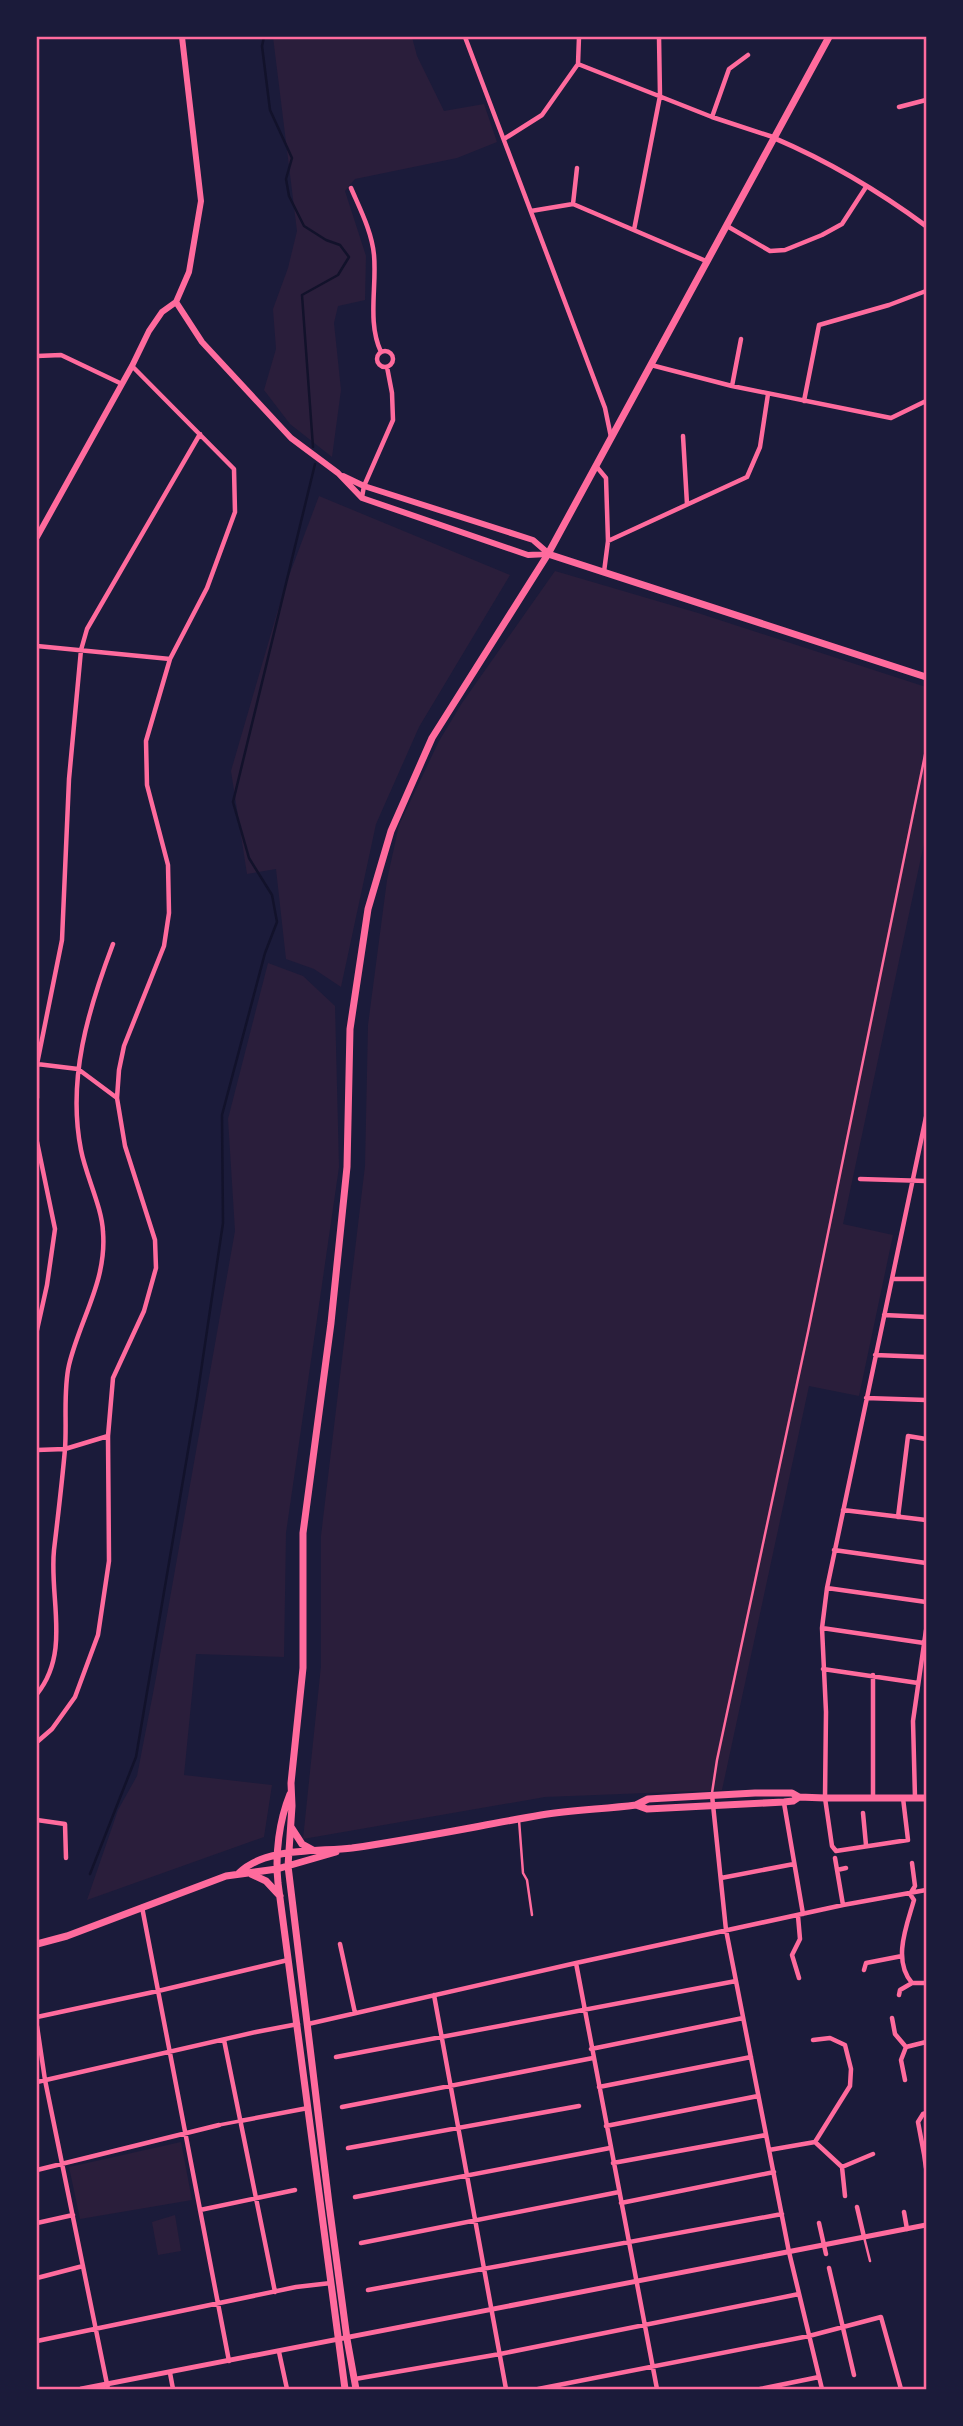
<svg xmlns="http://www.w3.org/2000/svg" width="963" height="2426" font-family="'Golos Text',sans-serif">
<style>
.green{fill:#2a1e3b}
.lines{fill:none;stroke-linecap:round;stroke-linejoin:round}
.stream{stroke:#12122b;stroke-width:2.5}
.service{stroke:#ff6b9d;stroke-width:2.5}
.pedestrian{stroke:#ff6b9d;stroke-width:3.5}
.minor{stroke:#ff6b9d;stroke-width:4.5}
.tertiary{stroke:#ff6b9d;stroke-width:5}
.secondary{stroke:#ff6b9d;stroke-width:6}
.primary{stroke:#ff6b9d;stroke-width:7}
.trunk{stroke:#ff6b9d;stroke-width:7}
.neatline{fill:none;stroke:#ff6b9d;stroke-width:2.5}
</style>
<rect width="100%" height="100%" fill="#1b1b3a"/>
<path class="green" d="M273,37H412L417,56L444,111L484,104L497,142L457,158L355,179L345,191L366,256L365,300L338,306L334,323L341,390L332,457L290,424L264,390L276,349L273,309L288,268L297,231Z
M319,496L510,575L419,727L376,824L341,987L314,969L286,959L276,869L247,874L231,771L284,589Z
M555,571L698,613L926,687V834L843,1224L893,1235L859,1396L809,1386L722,1790L545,1797L303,1839L321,1666V1536L365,1166L368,1025L387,880L399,825L439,741L462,703Z
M268,963L303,976L335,1006L339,1167L286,1533L284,1657L196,1654L184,1775L272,1785L264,1837L87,1900L118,1810L137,1776L155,1683L235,1231L228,1119Z
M181,2142L192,2200L80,2219L69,2167Z
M175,2215L181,2251L158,2255L152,2222Z"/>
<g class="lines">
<path class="stream" d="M264,37L262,46L270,110L292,158L286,179L289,196L304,226L326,240L340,245L349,257L338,275L302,295L313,447
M90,1874L136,1757L197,1398L223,1223L222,1115L265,953L277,922L272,895L249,858L233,802L315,464"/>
<path class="service" d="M712,1793L717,1760L808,1332L926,750
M519,1820L523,1873L527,1880L532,1915
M864,2237L870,2261"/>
<path class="pedestrian" d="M219,2125L240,2121"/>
<path class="minor" d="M465,37L605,408L611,437
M578,64L712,117L773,137
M899,107L926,100
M712,117L729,69L748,55
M504,139L542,115L578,64L579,37
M351,188C360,209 372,232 374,255C377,287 367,322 381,352
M573,204L577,168
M531,211L573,204L706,261
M727,226L770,251L785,250L822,235L842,224L866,187
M634,230L660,96L659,37
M377 359a8 8 0 1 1 16 0a8 8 0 1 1-16 0Z
M37,356L61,355L122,384
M651,365L732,386L891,418L926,401
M732,386L741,339
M804,401L819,325L889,305L926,291
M683,436L687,504
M596,466L606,478L608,541L604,572
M362,497L364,486L393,420L392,393L387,367
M608,541L747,477L760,447L768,394
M37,646L170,659
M37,1064L78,1069L117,1098
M37,1098V1064L62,940L69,779L81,650L87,629L200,434
M37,1142L55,1229L47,1285L37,1330
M860,1179L926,1181
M892,1279H926
M884,1315L926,1317
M875,1355L926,1357
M866,1398L926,1400
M37,1450L65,1449L108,1436
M843,1510L926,1520
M898,1517L908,1436L926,1439
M834,1550L926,1563
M827,1588L926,1602
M822,1628L924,1643
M823,1669L918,1683
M37,1694C71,1652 49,1598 54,1550C58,1516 62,1483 65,1449C67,1422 63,1391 69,1365C80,1319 107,1281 103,1232C102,1207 86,1176 81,1150C67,1079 88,1010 113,944
M37,1742L52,1729L75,1697L98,1635L109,1561L108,1436L113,1378L144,1311L156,1268L155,1240L125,1146L117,1098L119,1070L124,1046L164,946L169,913L168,865L147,785L146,741L170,659L207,588L235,512L234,469L132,366
M712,1795L726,1930L789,2252L822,2389
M873,1797V1675
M903,1798L908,1840L836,1851L832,1846L825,1798L826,1712L822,1628L827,1588L926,1117
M915,1798L913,1721L926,1630
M784,1803L803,1914
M863,1813L866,1845
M37,1820L65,1824L66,1858
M835,1858L843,1905
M912,1863L915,1886L910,1894L914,1900C907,1925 892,1960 912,1983
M837,1870L846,1868
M721,1878L794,1864
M142,1907L229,2361
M798,1916L800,1939L792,1955L799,1978
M340,1944L355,2013
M576,1963L657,2389
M864,1970L866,1963L902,1956
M434,1995L506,2389
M899,1995L900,1990L912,1983H926
M37,2017L158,1991L288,1960
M892,2018L895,2034L906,2047L901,2060L905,2080
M308,2024L576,1963L843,1905L926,1890
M37,2026L45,2080L108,2389
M224,2040L275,2292
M906,2047L926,2042
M591,2049L743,2018
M336,2057L736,1981
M37,2082L256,2032L298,2024
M599,2087L751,2057
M342,2107L593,2058
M926,2113L923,2114L918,2122L924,2154L926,2153
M240,2121L308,2108
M606,2126L758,2096
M815,2142L842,2167L845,2196
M348,2148L579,2106
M769,2150L815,2142L850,2086L851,2069L845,2045L830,2038L813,2040
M924,2154L926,2168
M613,2163L766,2135
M842,2167L873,2154
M37,2170L219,2125
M355,2197L610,2148
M621,2203L774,2172
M857,2207L864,2237
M200,2210L295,2190
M904,2212L907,2229
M37,2223L73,2215
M819,2223L826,2254
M361,2243L619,2192
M829,2268L854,2375
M37,2278L83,2266
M368,2290L782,2214
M37,2341L296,2287L331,2283
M279,2352L287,2389
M170,2373L173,2389
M355,2379L500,2354L799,2294
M538,2389L809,2336L881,2317L901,2389
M760,2389L819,2377"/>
<path class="tertiary" d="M774,138C828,161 880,192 926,226
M81,2389L926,2225"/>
<path class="secondary" d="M176,302L202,342L291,438L338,473L362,498L528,555L548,554
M343,476L364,486L533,540L548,553
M37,537L132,366L149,331L162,312L176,302L189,272L201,201L182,37"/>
<path class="primary" d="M548,554L926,677"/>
<path class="trunk" d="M290,1794C279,1821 275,1854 278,1883L345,2389
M636,1805L647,1809L784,1802L793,1801L799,1797
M291,1827L302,1844L313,1850
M239,1873C265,1847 318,1852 352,1848C415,1839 478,1826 541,1815C572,1810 605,1809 636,1805L648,1799L755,1793H792L799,1797L825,1798H926
M251,1874L266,1881L280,1896
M37,1944L67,1936L226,1876L277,1869L336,1852
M356,2389L347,2339L329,2204L288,1866L292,1806L291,1783L303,1668V1533L331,1323L347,1167L350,1029L368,909L391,831L432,738L548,554L829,37"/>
</g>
<rect width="963" height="2426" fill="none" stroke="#1b1b3a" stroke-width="77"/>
<rect x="38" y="38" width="887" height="2350" class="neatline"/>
</svg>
